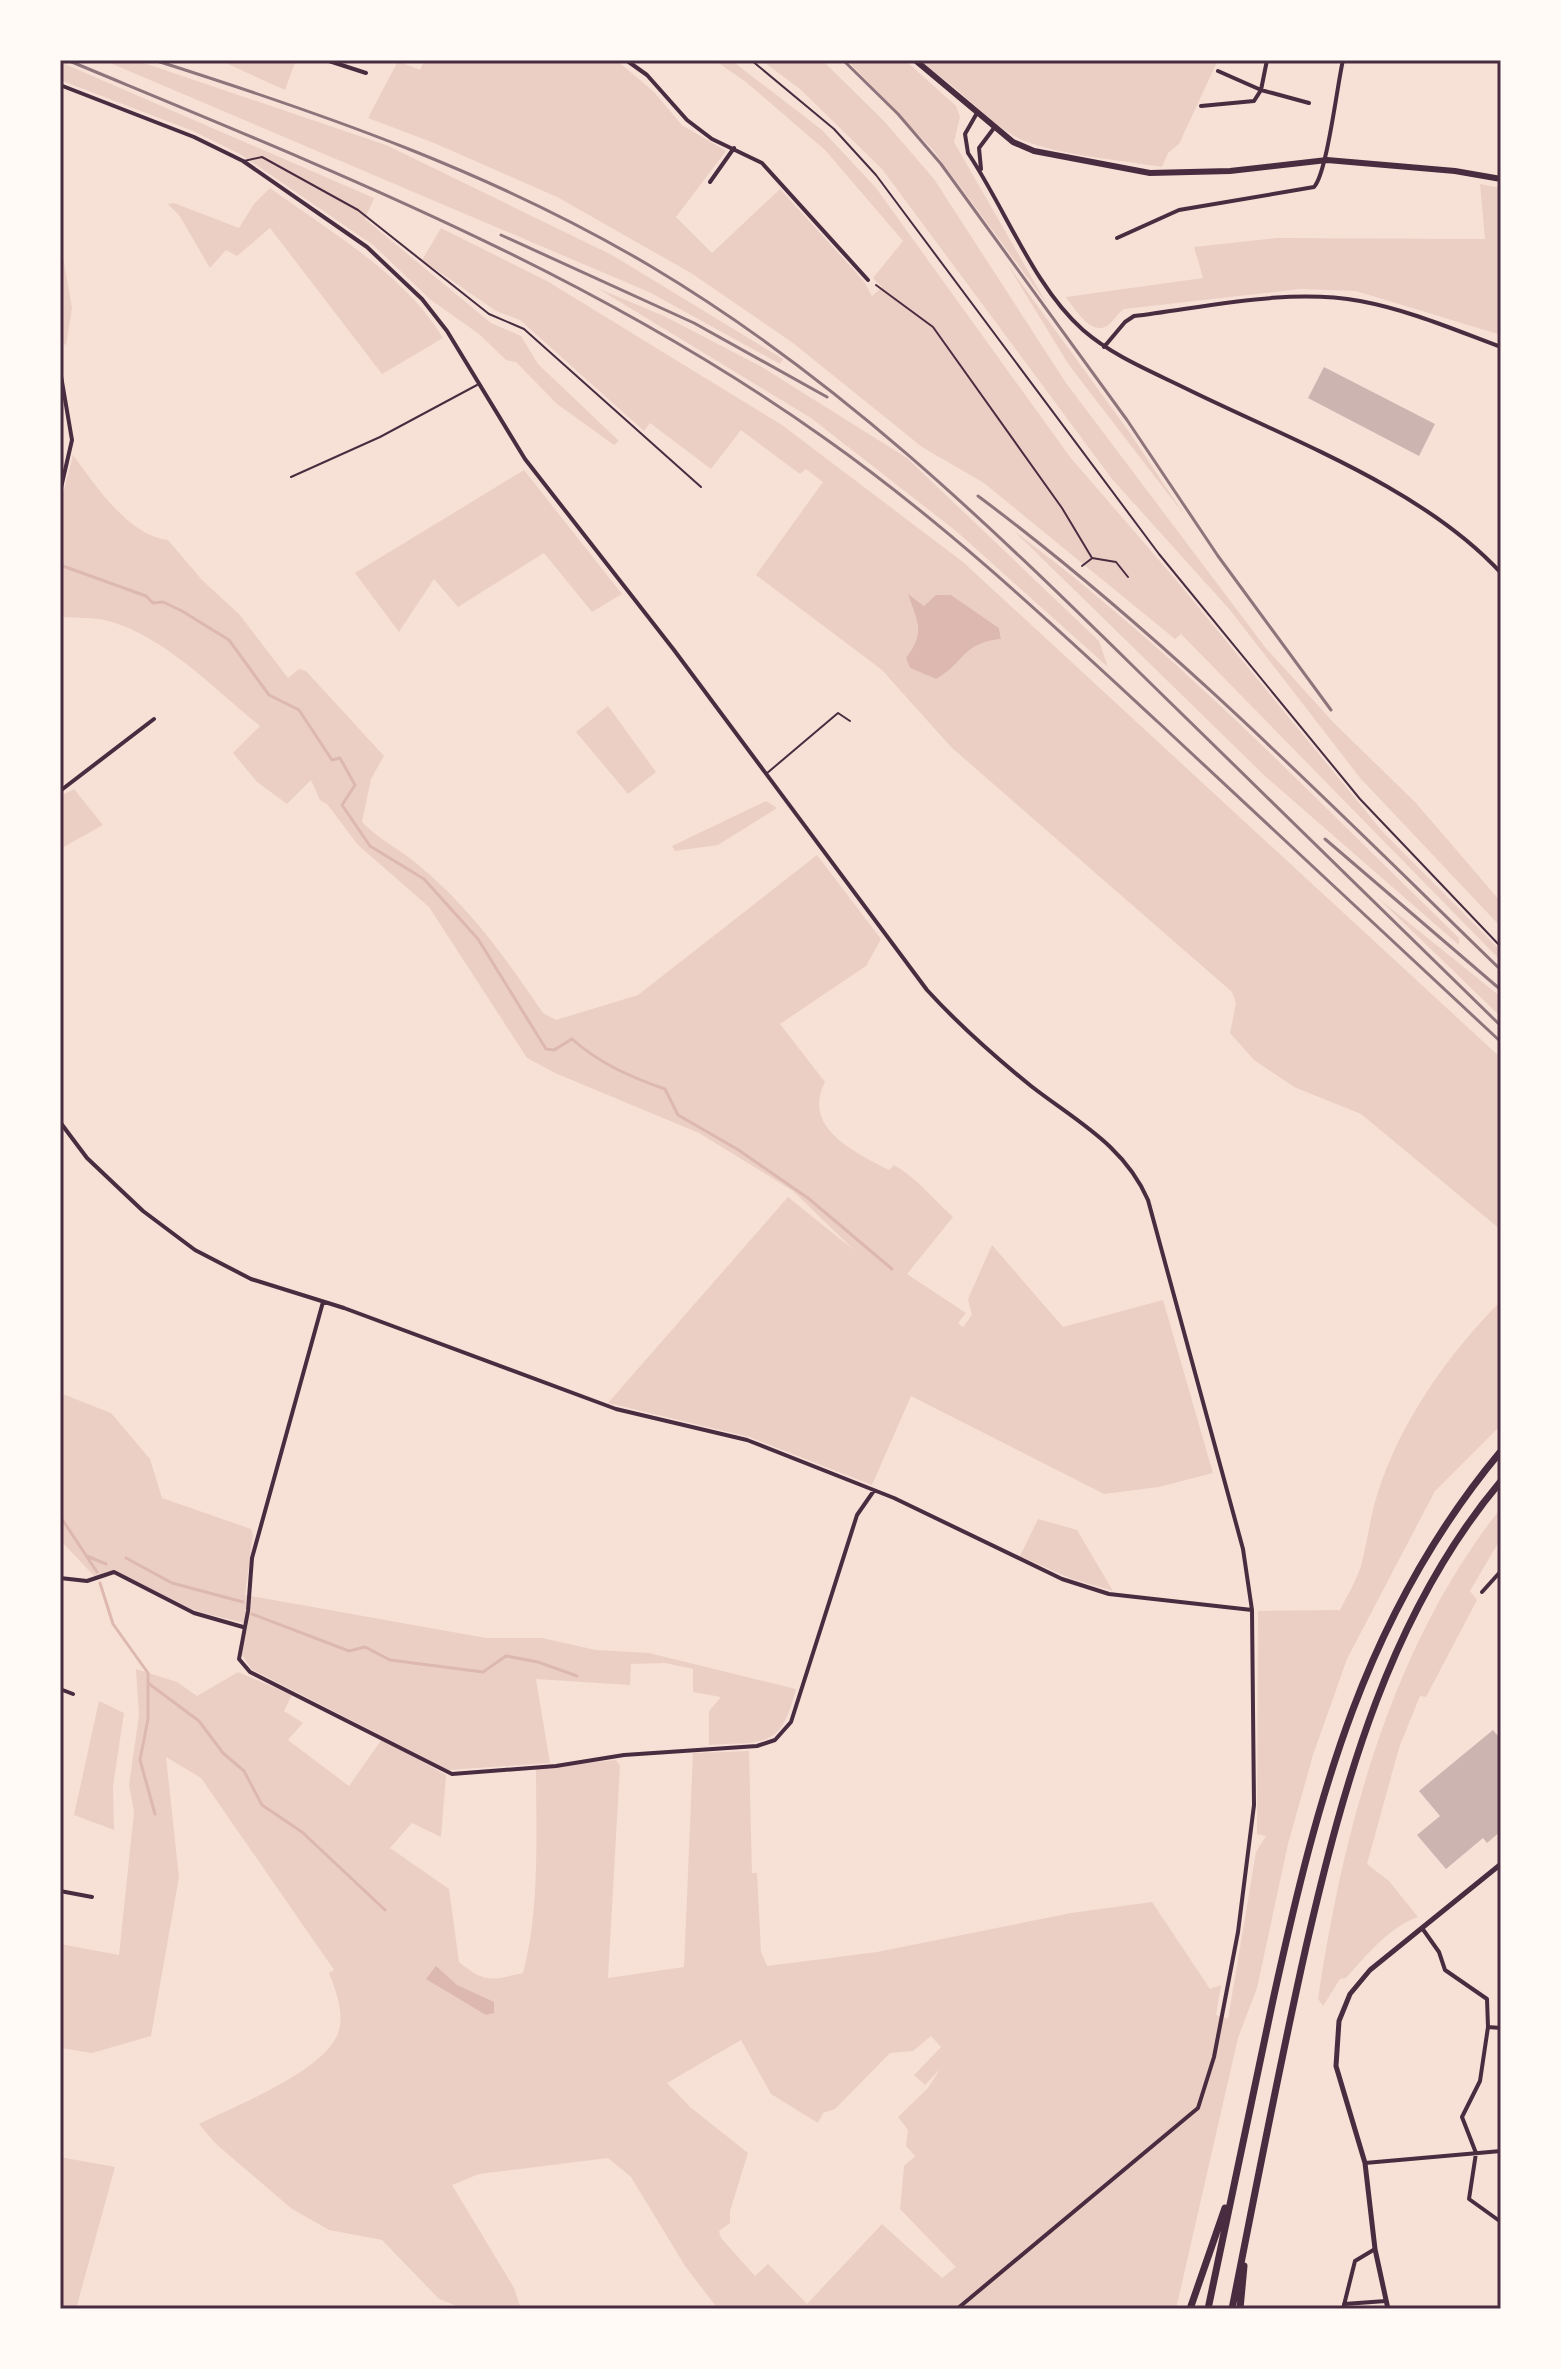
<svg xmlns="http://www.w3.org/2000/svg" width="1561" height="2369" font-family="'Golos Text',sans-serif">
<style>
.green{fill:#ebcfc5;fill-rule:evenodd}
.water{fill:#dcb8b0}
.lines{fill:none;stroke-linecap:round;stroke-linejoin:round}
.stream{stroke:#dcb8b0;stroke-width:3}
.building{fill:#ccb4b1}
.path{stroke:#4a2c40;stroke-width:2}
.service{stroke:#4a2c40;stroke-width:2}
.minor{stroke:#4a2c40;stroke-width:4}
.tertiary{stroke:#4a2c40;stroke-width:5}
.secondary{stroke:#4a2c40;stroke-width:6}
.motorway{stroke:#4a2c40;stroke-width:7}
.rail{stroke:#8f747c;stroke-width:3}
.neatline{fill:none;stroke:#4a2c40;stroke-width:3}
</style>
<rect width="100%" height="100%" fill="#f7e1d7"/>
<path class="green" d="M103,60H135L386,145L612,255L783,359L780,364L649,292Z
M219,60H296L285,90Z
M424,60H616L653,91L682,125L726,151L676,217L712,253L780,189L863,280L872,296L882,287L873,278L903,241L825,150L746,82L714,60H731L822,130L876,188L1070,457L1177,581L1382,831L1501,951V961L1181,634L1175,639L984,483L922,447L793,343L691,273L557,197L434,143L368,118L398,61L420,70Z
M761,60H822L884,121L934,179L1066,383L1265,647L1334,723L1416,803L1501,902V927L1361,779L1230,610L1112,479L882,169L800,89Z
M847,60H1218L1179,144L1168,153L1162,167C1123,160 1042,154 1011,134C974,112 949,71 906,61L956,106L960,117L954,142L1047,304L933,150Z
M60,62L374,198L365,219L491,323L521,336L538,364L619,441L614,445L557,404L516,362L506,360L479,334L431,300L373,245L240,154L193,131L60,80Z
M1480,184L1501,188V335L1356,291L1300,289L1124,309C1117,314 1112,324 1105,327C1090,334 1073,307 1066,297L1203,278L1194,247L1276,238L1485,239Z
M270,188C330,232 405,274 443,338L382,374L270,228L237,256L226,250L210,268L179,215L168,204L174,203L239,228L254,204Z
M441,228L547,281L782,425L963,562L1501,1058V1230L1361,1114L1294,1087L1254,1060L1230,1033L1236,1003L1232,992L951,747L882,670L756,575L823,482L806,469L800,474L741,430L711,469L650,423L644,431L520,320L496,311L422,260ZM951,595L999,628L1001,639C958,643 966,662 936,679L910,668L906,658C924,633 918,624 910,596L924,606Z
M60,240L72,308L66,346L60,338Z
M1007,264L1130,433L1185,516L1069,365Z
M597,288L664,316L762,367L907,458L1099,641L1108,667L956,531L811,418Z
M73,455C95,485 129,536 168,540L202,580L239,614L288,678L299,669L306,671L384,756L371,779L362,822C382,842 397,847 416,863C469,906 505,957 543,1013L556,1020L638,995L817,855L881,939L866,966L780,1024L825,1082C801,1128 855,1152 889,1170L894,1165C918,1179 933,1199 953,1217L907,1274L966,1313L958,1323L963,1327L972,1315L968,1299L992,1245L1063,1327L1163,1300L1213,1473L1159,1487L1104,1494L911,1396L872,1485L749,1437L608,1403L788,1197L855,1251L793,1191L699,1133L555,1073L527,1058L429,907L358,845L327,804L320,800L311,780L287,804L257,782L233,753L260,726C214,689 167,638 109,621C94,617 76,618 60,617V505Z
M524,470L622,594L592,612L544,553L458,607L434,579L399,632L355,573Z
M1014,531C1176,651 1314,798 1459,938V945L1266,777Z
M608,706L656,772L628,794L576,732Z
M74,789L103,825L60,849V796Z
M766,801L777,808L718,845L675,851L672,846Z
M1378,898L1501,997V1017Z
M1501,1301V1425L1435,1491L1347,1659L1313,1755L1288,1844L1257,1988L1238,2038L1176,2309H718L685,2266L631,2177L608,2158L479,2174L452,2185L514,2288L521,2309L457,2306L439,2299L382,2240L329,2230L292,2209L215,2143L199,2124C235,2106 325,2071 338,2033C345,2014 336,1991 329,1973L334,1970L201,1778L166,1757L179,1877L151,2036L92,2053L60,2048V1944L119,1955L134,1812L129,1785L139,1715L136,1669L177,1682L197,1696L238,1672L292,1695L284,1711L303,1723L288,1740L349,1786L382,1739L446,1775L441,1837L412,1823L390,1848L449,1889L459,1962C486,1984 491,1980 523,1973C540,1911 536,1833 536,1768L616,1760L620,1766L608,1978L684,1967L693,1753L749,1751L752,1873H757L761,1952L767,1966L877,1952L1071,1913L1152,1902L1210,1989L1221,1985L1216,2015L1228,2019L1256,1852L1266,1836L1257,1834L1258,1611L1340,1610C1347,1596 1356,1581 1361,1566C1367,1543 1370,1518 1377,1495C1400,1422 1448,1354 1501,1301ZM931,2036L941,2047L914,2075L925,2085L940,2069L928,2088L898,2117L908,2130L906,2146L915,2156L904,2166L900,2209L956,2267L942,2278L882,2224L807,2304L768,2264L755,2276L721,2238L719,2231L730,2223V2211L748,2153L690,2107L667,2083L741,2040L771,2094L818,2123L823,2113L835,2109L890,2053L913,2051Z
M60,1393L111,1413L150,1459L162,1498L251,1529L253,1535L245,1595L486,1638H542L596,1650L649,1653L796,1689C780,1750 766,1741 709,1745V1711L721,1697L693,1692V1669L665,1663L631,1664L630,1685L536,1679L550,1763L449,1770L251,1669L241,1653L248,1624L196,1611L115,1571L96,1578L60,1540Z
M1501,1508V1538L1470,1591L1477,1600L1426,1697L1420,1696L1399,1748L1367,1864L1389,1881L1418,1917C1389,1927 1366,1956 1346,1978L1340,1979L1323,2006L1318,1999C1343,1829 1392,1645 1501,1508Z
M1038,1519L1077,1530L1113,1591L1072,1579L1020,1556Z
M99,1701L124,1713L113,1786L114,1830L74,1815Z
M60,2157L115,2167L76,2309H60Z"/>
<path class="water" d="M908,594L924,606L936,595H951L999,628L1001,639C961,643 965,663 936,679L910,668L906,658C925,632 918,623 908,594Z
M436,1966L457,1985L494,2002V2013L486,2015L426,1979Z"/>
<g class="lines">
<path class="stream" d="M60,565L146,596L153,603L163,602L182,611L229,640L269,695L299,710L332,760L340,758L355,785L342,805L370,846L424,879L478,939L546,1049L554,1050L572,1039C599,1063 630,1077 665,1089L678,1115L737,1149L808,1198L892,1269
M60,1516L97,1572
M87,1556L106,1564
M126,1558L172,1583L243,1602
M100,1583L113,1624L148,1673V1683L199,1721L223,1753L244,1771L262,1805L302,1832L385,1910
M252,1614L349,1651L365,1647L390,1660L483,1672L506,1656L538,1662L577,1676
M148,1684V1719L140,1760L155,1814"/>
</g>
<path class="building" d="M1324,367L1435,424L1419,456L1308,398Z
M1493,1730L1501,1740V1831L1487,1843L1483,1838L1446,1869L1417,1835L1440,1816L1419,1791Z"/>
<g class="lines">
<path class="path" d="M751,60L834,129L876,175L1159,554L1360,799L1501,947
M876,285L933,327L1062,508L1092,558L1116,562L1128,577
M1082,566L1091,559"/>
<path class="service" d="M244,161L262,157L358,210L489,314L524,329L701,487
M291,477L380,437L477,385
M766,774L838,713L850,721"/>
<path class="minor" d="M326,60L366,73
M626,60L647,75L687,120L712,139L762,163L868,280
M1218,71L1261,90L1309,103
M60,85L194,137L243,161L367,247L422,299L447,331L525,459L674,650L927,990C959,1025 994,1056 1031,1086C1076,1121 1124,1145 1148,1200L1243,1549L1252,1610L1254,1805L1238,1932L1214,2057L1198,2108L957,2309
M1201,106L1254,101L1261,90L1267,60
M977,113L965,134L968,153C1005,208 1034,287 1083,330C1114,357 1153,372 1189,390C1291,440 1424,489 1501,573
M981,169L979,148L994,128
M710,182L734,148
M1117,238L1179,210L1314,187C1327,173 1337,86 1343,60
M1104,347L1125,322L1134,316C1207,307 1287,288 1360,301C1409,310 1455,330 1501,347
M60,370L72,440L60,492
M60,791L154,719
M60,1122L87,1158L143,1211L195,1250L251,1279L344,1308L616,1409L747,1440L894,1498L1062,1579L1109,1594L1252,1610
M323,1302L252,1558L248,1611L239,1659L250,1672L452,1774L556,1766L624,1755L757,1746L775,1740L791,1722L857,1515L873,1492
M60,1578L87,1581L114,1572L194,1613L243,1627
M1482,1592L1501,1571
M60,1689L73,1694
M60,1891L92,1897
M1422,1928L1439,1952L1445,1970L1487,1999L1488,2027
M1501,2028L1488,2027L1480,2081L1462,2117L1476,2153L1469,2199L1501,2222
M1365,2163L1501,2151
M1344,2304L1386,2301
M1343,2309L1355,2261L1375,2249"/>
<path class="tertiary" d="M1388,2309L1375,2249L1365,2163L1336,2066L1339,2021L1350,1994L1370,1970L1501,1864"/>
<path class="secondary" d="M915,60L1013,142L1034,151L1150,173L1230,171L1327,160L1455,171L1501,179"/>
<path class="motorway" d="M1190,2309L1225,2208
M1208,2309C1229,2206 1251,2103 1273,2000C1318,1796 1364,1615 1501,1451
M1232,2309C1256,2188 1279,2067 1306,1947C1344,1782 1390,1613 1501,1481
M1240,2309L1244,2266"/>
<path class="rail" d="M67,60C329,169 591,272 823,437C944,522 1051,623 1159,723C1273,829 1387,936 1501,1042
M154,60C327,115 496,174 652,267C838,378 985,521 1138,671C1259,790 1380,908 1501,1026
M843,60L898,114L941,164L1127,420L1218,556L1331,710
M501,235L694,323L827,397
M978,496C1168,638 1332,806 1501,970
M1325,839L1501,990"/>
</g>
<rect width="1561" height="2369" fill="none" stroke="#fffaf5" stroke-width="124"/>
<rect x="62" y="62" width="1437" height="2245" class="neatline"/>
</svg>
